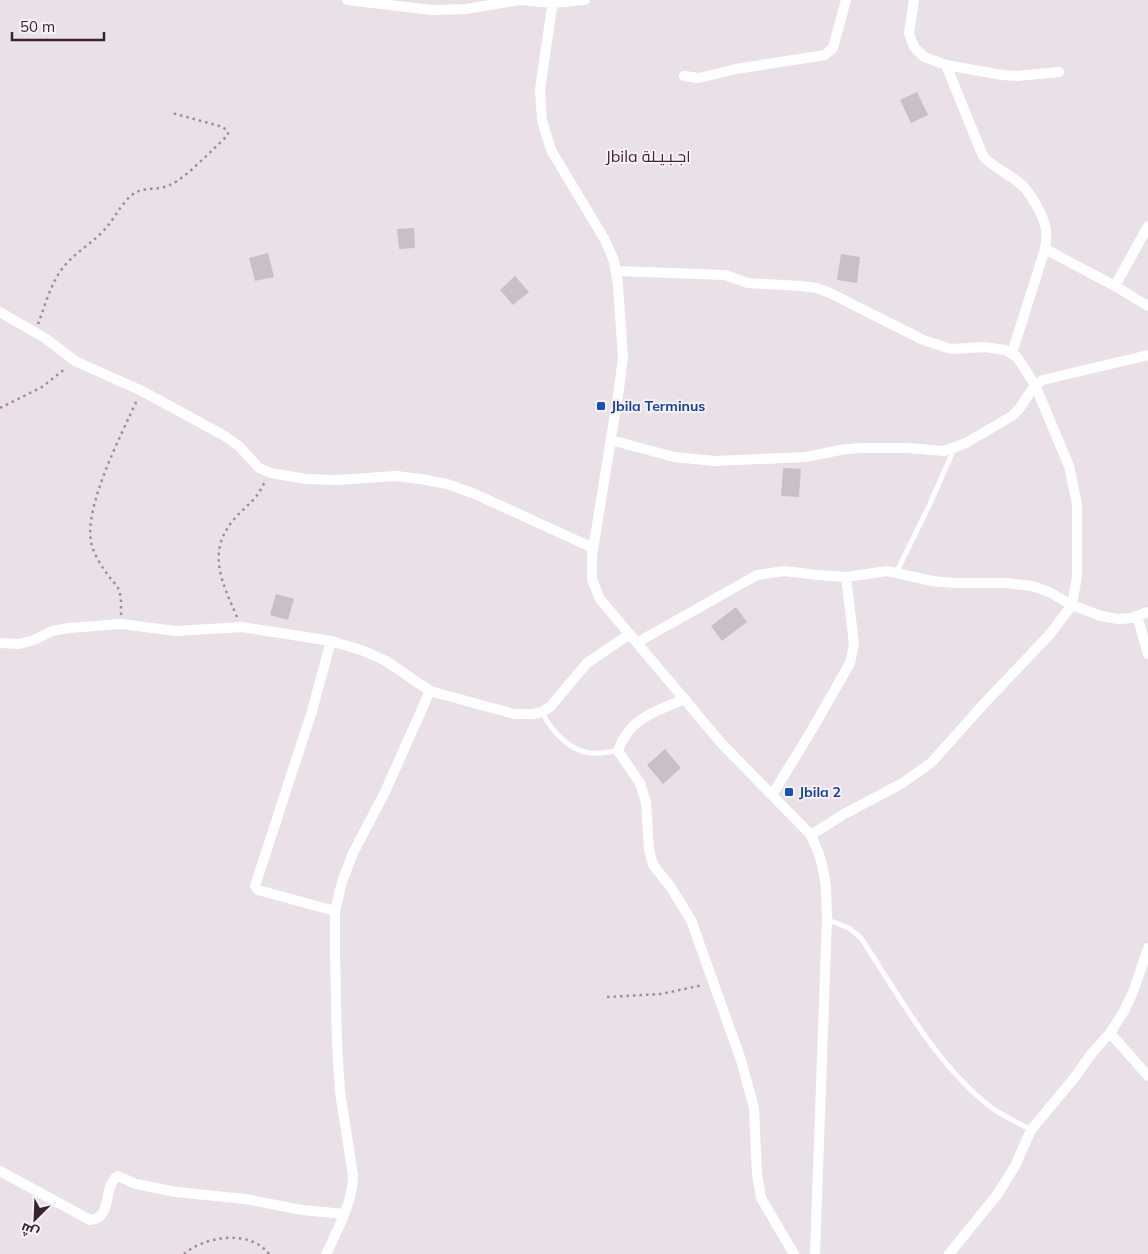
<svg xmlns="http://www.w3.org/2000/svg" width="1148" height="1254" font-family="Mulish,Cairo,sans-serif">
<style>
.building{fill:#cabec7}
.lines{fill:none;stroke-linecap:round;stroke-linejoin:round}
.path{stroke:#aa859f;stroke-width:2.5;stroke-dasharray:2.5 4;stroke-linecap:butt}
.service{stroke:#fff;stroke-width:5}
.minor{stroke:#fff;stroke-width:10}
.transit-dot{fill:#1a4fb4;stroke:#f7f1f6;stroke-width:2}
.labels{text-anchor:middle;dominant-baseline:central;stroke-width:4;stroke-linejoin:round;paint-order:stroke}
.transit-label{font-size:14px;font-weight:bold;fill:#164399;stroke:#f7f1f6;text-anchor:start}
.quarter-label{font-size:16px;fill:#48223a;stroke:#f7f1f6}
</style>
<rect width="100%" height="100%" fill="#eae1e8"/>
<path class="building" d="M917,92L928,115L911,123L900,100Z
M414,228L415,248L399,249L397,229Z
M268,253L274,277L255,281L249,258Z
M841,254L860,257L857,283L837,280Z
M515,276L529,292L513,305L500,290Z
M783,468L801,469L799,497L781,496Z
M276,594L294,599L288,620L270,615Z
M736,607L747,622L722,641L711,626Z
M665,749L681,768L663,784L647,765Z"/>
<g class="lines">
<path class="path" d="M38,324C46,303 52,278 68,262C78,251 92,243 102,232C114,221 120,204 133,194C144,186 158,191 170,185C186,178 213,149 228,135V132L223,127L172,113
M0,408L42,387L66,368
M121,615C121,606 122,596 118,588C117,585 113,582 111,579C104,570 97,560 93,549C79,514 122,434 137,400
M237,617C223,584 207,555 231,523C237,515 245,508 252,501C258,496 261,488 265,482
M607,997L661,994L703,985
M184,1254C205,1236 250,1229 269,1254"/>
<path class="service" d="M896,573L929,506L954,449
M542,712C551,730 568,750 590,753C599,754 609,752 618,751
M828,920L849,928L861,938C898,994 935,1063 988,1105C1000,1115 1017,1122 1031,1130"/>
<path class="minor" d="M347,0L432,10L466,9L520,0L553,3L585,0
M553,0L540,90L542,120L551,150L605,240L614,261L618,285L623,357L619,389L592,556V579L600,599L722,744L811,835L819,854L823,869L826,887L827,919L815,1254
M914,0L909,33L914,47L924,57L946,65L1002,75L1017,76L1059,72
M946,65L983,156C993,167 1005,172 1017,181C1029,189 1044,216 1046,230C1047,237 1046,243 1045,249L1012,353
M684,76L699,78L736,69L825,55L833,48L846,0
M1045,249L1115,286L1148,306
M616,271L725,275L748,283L801,286L817,288L830,293L923,340L951,349L985,347L1005,350L1017,357L1035,385L1069,466L1077,504V576L1072,605L1050,634L980,708L931,763L901,784L844,814L811,835
M1115,286L1148,226
M0,312L45,338L75,361L142,391L223,435L239,446L259,468L271,473L306,479L337,480L396,476L421,479L447,484L475,494L593,548
M611,440L674,457L715,461L806,457L840,450L859,448H908L944,451L966,443L1012,416L1019,409L1035,385L1043,380L1148,355
M1137,616L1148,654
M331,641L312,711L255,886L258,890L335,911
M638,642L757,575L784,571L818,575L846,577L887,571L932,581L955,583H1006L1032,586L1049,592L1072,605L1101,616L1118,619L1132,618L1148,612
M0,643L19,644L34,640L52,631L69,628L121,624L176,631L242,627L331,641L364,651L386,661L430,691L514,714H533L542,712L551,706L587,663L630,634
M685,699C656,711 629,718 618,751L640,783L646,802L649,850L653,865L670,886L691,920L741,1060L754,1108L757,1174L761,1198L794,1254
M772,795L813,728L850,663L854,644L846,577
M1110,1033L1148,1076
M0,1171L90,1220C114,1218 102,1185 118,1176L136,1184L176,1192L245,1199L302,1210L344,1214
M326,1254C338,1229 353,1202 353,1175L340,1092L337,1044L335,954V911L342,882L353,853L384,794L430,691
M949,1254L997,1195L1015,1166L1031,1130L1075,1077L1092,1053L1110,1033L1124,1011L1133,992L1148,948"/>
</g>
<g class="transit-dot">
<rect x="596" y="401" width="10" height="10" rx="2.5"/>
<rect x="784" y="787" width="10" height="10" rx="2.5"/>
</g>
<g class="labels">
<g class="transit-label">
<text x="611" y="406">Jbila Terminus</text>
<text x="799" y="792">Jbila 2</text>
</g>
<g class="quarter-label">
<text x="648" y="156">Jbila اجـبـيـلة</text>
</g>
</g>
<g transform="translate(35 1219) rotate(204)" stroke="#f7f1f6" stroke-width="4" paint-order="stroke">
<path d="M0-4L9 19L0 12L-9 19Z" fill="#382331"/>
<text y="-8" font-size="14" font-weight="bold" text-anchor="middle" fill="#382331">ش</text>
</g>
<path d="M12 32v8h92v-8" fill="none" stroke="#382331" stroke-width="2.5"/>
<text x="20" y="32" font-size="15" fill="#382331" stroke="#f7f1f6" stroke-width="4" paint-order="stroke">50 m</text>
</svg>
